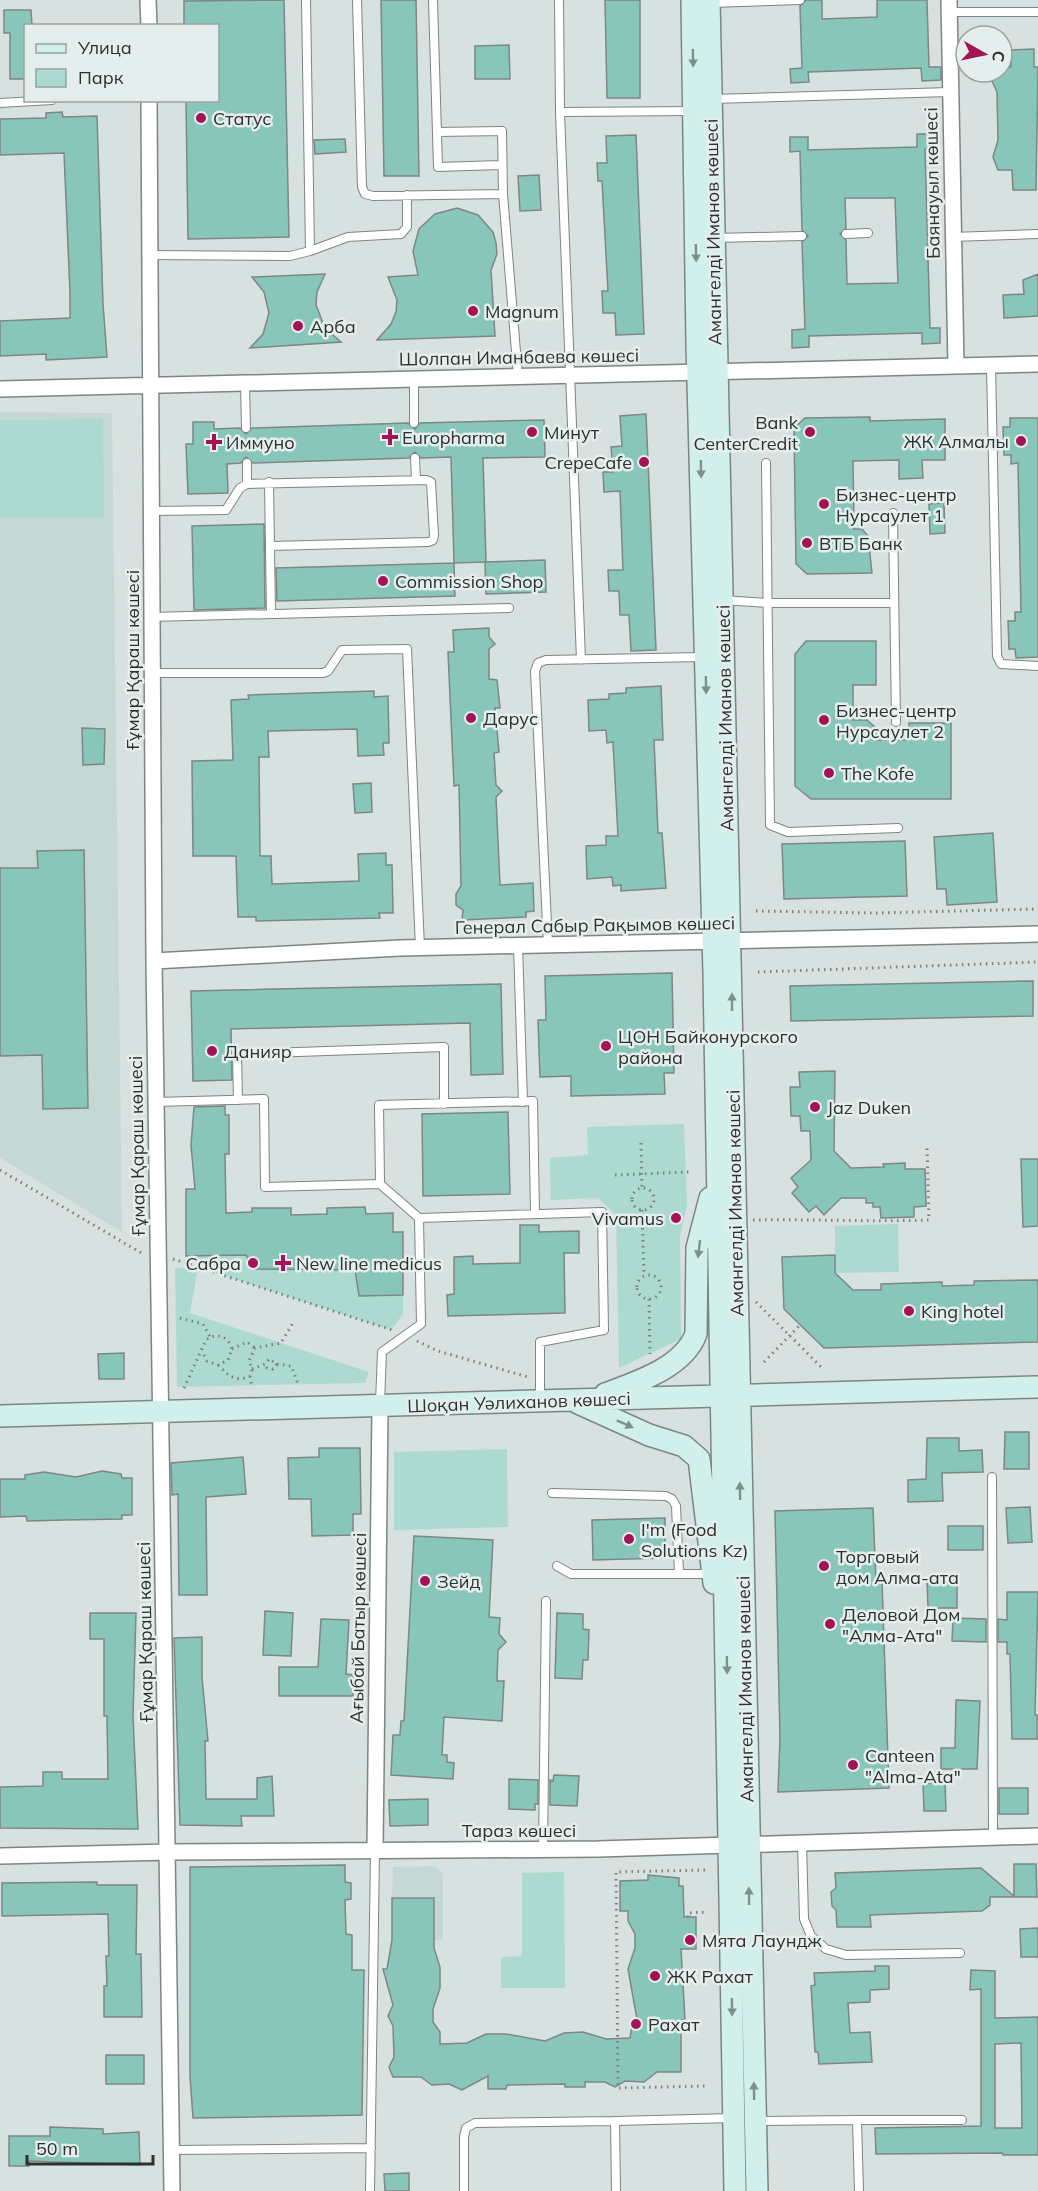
<svg xmlns="http://www.w3.org/2000/svg" width="1038" height="2191" font-family="Mulish,sans-serif">
<style>
.built{fill:#c5d8d4}
.green{fill:#addad0}
.building{fill:#89c6ba;stroke:#7d8785;stroke-width:1.5;fill-rule:evenodd}
.lines{fill:none;stroke-linecap:round;stroke-linejoin:round}
.lane-casing{stroke:#7c8684;stroke-width:10}
.street-casing{stroke:#7c8684;stroke-width:18}
.secondary-casing{stroke:#7c8684;stroke-width:24}
.path{stroke:#7a817f;stroke-width:3;stroke-dasharray:1.5 4.5;stroke-linecap:butt}
.lane{stroke:#fff;stroke-width:8}
.street{stroke:#fff;stroke-width:15}
.secondary{stroke:#d1f0eb;stroke-width:21}
.oneway{fill:#7e908d}
.poi-dot{fill:#a41355;stroke:#e4eeec;stroke-width:2}
.labels{text-anchor:middle;dominant-baseline:central;stroke-width:5;stroke-linejoin:round;paint-order:stroke}
.poi-label{font-size:18px;fill:#2c302f;stroke:#e4eeec;text-anchor:start}
.street-label{font-size:18px;fill:#2c302f;stroke:#e4eeec}
</style>
<rect width="100%" height="100%" fill="#d7e1df"/>
<path class="built" d="M0,412L112,413L122,1232L0,1158Z
M435,1866L443,1874V1940H434V1898H392L393,1867Z"/>
<path class="green" d="M103,419L104,517L0,518V420Z
M684,1124L687,1205L680,1236L681,1339L619,1368L616,1215L598,1198L551,1200L550,1158L588,1155L587,1127Z
M898,1224L899,1272L835,1273V1226Z
M197,1255H243L351,1269L359,1280V1296L403,1295V1314L391,1330L198,1267L190,1313L369,1372L365,1383L177,1387L175,1268L197,1267Z
M507,1449L508,1527L394,1530V1452Z
M564,1872L565,1988H501V1957L522,1956V1873Z"/>
<path class="building" d="M284,0L289,237L188,239L186,100H218V26H184V1Z
M381,0H416L419,176H384Z
M605,0H640V98H607Z
M806,0H822V19L877,17V0H927L929,67H941V80L922,81L921,68L808,72L809,82L791,83L790,69L802,68L800,6Z
M4,10H31L32,26H26V79H10V33H4Z
M509,45L510,79H475V46Z
M1034,49V67H1038L1036,190H1013L1012,170H998L993,157L998,140L997,92L992,81L995,72H1002V67H1011V50Z
M62,112L63,117L97,116L103,304L107,357L46,360V354L0,356V321L70,318V292L64,153L0,155V119L46,118V113Z
M917,134H935V149H925L930,328H940V343L922,344V333L809,336V347L792,348V330L805,329L802,242L808,236L802,230L800,151L790,152V137H808V150L917,147ZM845,198H895L898,283L847,284L846,240L840,234L846,228Z
M636,135L644,334L616,335L615,313H603L602,291H608L602,181H598L597,163H607L606,136Z
M345,139L346,152L315,154L314,140Z
M539,175L541,210L520,211L518,176Z
M457,208L478,215L493,232L496,243L497,254L491,270L495,336L377,340L391,324L396,312L397,300L388,277L418,275L413,251L419,229L435,214Z
M325,274L317,292L316,305L325,328L341,342L250,348L263,334L269,313L264,292L252,277Z
M1038,274V316L1004,318L1003,295L1024,294L1023,280Z
M646,414L656,650L631,651L629,615H620L619,591H609L608,570H623L620,491L604,492L603,472H613L611,447L622,446L620,416Z
M870,417V421L945,419V460H922L923,478L899,479V460L853,461L854,529H862L868,536L872,573L807,574L796,564L794,428L805,418Z
M1010,418H1038V657L1016,658L1015,649H1009L1008,621H1015V612H1021L1018,463L1011,464V455H1004L1003,427H1010Z
M544,420L545,457L483,458L486,562L454,563L451,457L421,458L415,452L409,458L253,463L246,457L241,463L227,464L228,493L188,494L186,444H193V422H214V429L240,428L246,434L252,428L408,423L415,429L420,423Z
M944,503L945,533L930,534L929,504Z
M264,524L265,608L194,610L192,526Z
M545,560L546,592L486,594L485,562Z
M454,563L455,596L277,601L276,568Z
M489,628V637L495,644L489,649V679L497,680L500,708H495L499,752L494,753L496,785L502,791L496,797L500,885L533,883L534,911L526,912V917L462,920L463,910L456,905V894L461,886L459,785L454,786L448,652H454L453,630Z
M806,641H876V685H853V720H867L876,728V740H909V723H951V799H811L795,786V654Z
M661,686L663,740H654L658,833H662L666,888L621,891V885L613,886L612,877L587,879L586,846L606,845V836H618L613,742L607,743L606,730L589,731L588,700L609,699V694L626,693V688Z
M374,691V697L388,696L389,743H383L384,755L358,756L357,729L268,731L269,757H259L260,856H271L272,884L359,881L358,854L386,853V865H392L393,913H379L380,918L256,921V917H238L236,856H193L192,761L233,760L231,700L249,699L248,695Z
M82,728L105,729L104,764L83,765Z
M371,783L372,812L355,813L353,784Z
M993,833L997,902L947,905L946,889H937L934,837Z
M905,841L907,896L784,899L782,844Z
M84,850L88,1108L43,1109L42,1055L0,1056V868H38L37,851Z
M672,973L674,1073H664L665,1094L571,1096V1076L540,1077L538,1020H546L545,976Z
M1033,981V1016L791,1021L790,986Z
M501,984L503,1074L471,1075L470,1023L231,1029L232,1080L193,1081L191,991Z
M835,1071L834,1151L851,1168L884,1167L883,1164L905,1163V1169H925L926,1206L914,1207V1217L881,1218L880,1207H873V1203H866V1198H841L824,1215L816,1206L809,1212L792,1193L798,1187L791,1178L811,1160L810,1131H801L800,1116H791L790,1087H800L799,1072Z
M225,1106V1115H229V1154H225L226,1213L252,1212V1208H291V1215L327,1214V1208L365,1207L366,1214L393,1213V1232H403V1295L359,1296L355,1270L254,1269L246,1255L186,1256V1189H195L191,1145L194,1107Z
M508,1112L510,1194L423,1196L422,1114Z
M1021,1159H1038V1226L1023,1227Z
M520,1225H539V1232L579,1231V1253H564L565,1313L448,1316L447,1295L454,1294V1257L473,1256V1264L520,1263Z
M835,1255V1273L853,1290H881V1284L942,1282V1286L974,1285V1281L1038,1280V1342L824,1348L784,1309L782,1257Z
M124,1353V1379H99L98,1354Z
M1005,1432H1029V1469H1004Z
M927,1438H959V1451L982,1450L983,1472L942,1473L943,1501L908,1502V1480L926,1479Z
M319,1448H360L361,1514H353V1535L312,1536L311,1499H289L288,1458L319,1457Z
M243,1457L246,1494L206,1497L207,1595H179L178,1494L172,1495L171,1463Z
M102,1471L121,1474L122,1478H132V1515H122V1519L64,1520L27,1521L26,1516L0,1517V1479H25V1475L44,1472L76,1477Z
M1030,1507L1032,1542L1008,1543L1006,1508Z
M873,1508L876,1582L882,1581L889,1788L778,1792L780,1738L775,1511Z
M665,1518V1558L593,1560L592,1520Z
M948,1526H983V1550H948Z
M414,1536L493,1540L489,1617L500,1618L499,1634L506,1642L498,1650L497,1681H504L502,1721L444,1717L442,1755H447V1762L454,1763L453,1779L391,1775L393,1735H400L401,1721H404Z
M957,1577V1608H928L927,1578Z
M1007,1592H1038L1035,1715H1037V1739H1012L1010,1654H1007V1642H998V1619L1007,1620Z
M265,1611L293,1613L291,1656L263,1655Z
M90,1613H136L133,1716L138,1829L0,1828V1787L43,1786V1772H62V1779H108L107,1716H104V1639H90Z
M557,1613L583,1614V1629L589,1630L588,1660H583L582,1679L555,1678Z
M953,1618L986,1619V1642L952,1641Z
M321,1619L349,1620L346,1674L353,1675V1696H279V1667H318Z
M202,1637V1677L208,1741H205L206,1799H257V1778L272,1776L274,1816H241L242,1826L180,1825L174,1638Z
M956,1700L980,1701L977,1769H941V1748H955Z
M554,1775L579,1776L577,1806L550,1805V1780L553,1781Z
M509,1779L538,1780V1804H535V1810L509,1809Z
M945,1782L946,1811H924L923,1783Z
M999,1788H1028V1814H999Z
M428,1799V1825L390,1826L389,1800Z
M1014,1864H1036L1037,1897H990V1905L982,1911L870,1915L871,1927H837L836,1910L832,1906L831,1892L836,1888L835,1873L981,1868L1014,1896Z
M345,1865V1882L351,1883V1899L345,1900L346,1934L352,1935V1970H364L362,2115L193,2118L190,2077V1867Z
M648,1875L679,1878V1886H683L684,1917H696V1949H681L685,2020H681V2072H657L644,2082L625,2081L615,2087L605,2082H585V2087H565V2084L507,2085L506,2089H488V2076L462,2090L449,2084L432,2085L421,2077H393L389,2067L394,2057L393,2026L388,2016L393,2005L383,1969H387L392,1940V1898H434V1948L440,1967V1988L433,2009V2022L440,2032V2044L467,2043L486,2034H506L545,2041L564,2033L583,2032L606,2039L630,2038L633,2019H637L628,1969L635,1948V1934L628,1921V1911H620V1881L648,1880Z
M97,1882V1885H137L136,1954H141L142,2017H104V1986H107L106,1956H109L108,1914L2,1916V1883Z
M1038,1928V1957H1021L1020,1929Z
M875,1966H889V1989L870,1990V2002L848,2003L850,2033L870,2032L872,2062L819,2064L818,2052H815L811,1986L815,1985L814,1973L875,1971Z
M971,1970L995,1971V2018L1038,2017V2155H1003L1002,2153L876,2154L875,2128L981,2126V1989L970,1990ZM1021,2043L1022,2128H995V2044Z
M106,2055H144V2084H106Z
M50,2127L103,2129V2134L139,2132L140,2165L29,2161V2166H9V2136H50Z
M409,2173V2191H385L384,2174Z"/>
<g class="lines">
<g class="lane-casing">
<path id="lane" d="M357,0L362,187L365,194L373,196L503,194
M433,0L438,167L501,165
M559,0L560,112L581,660
M711,3L800,0
M949,12H1038
M712,99L950,92
M0,103L52,100
M560,112L693,111
M437,132L502,131L503,194L518,376
M846,234L868,233
M952,237L1038,234
M715,238L802,236
M310,251L348,237L401,234L407,227V195
M149,255L290,256L310,251L306,0
M991,365L997,656L1001,664L1038,666
M414,379V423
M245,383L246,428
M415,458L416,480
M247,463V484
M766,463L770,825L788,832L898,828
M269,482L271,614
M151,511L226,510L240,488L247,484L426,480L431,482L434,535L433,540L428,542L270,546
M893,513L896,722
M722,600L768,603H894
M151,617L509,608
M151,673H323L328,671L342,650L407,649L420,948
M548,945L535,671L538,663L546,660L704,657
M518,946L523,1102
M238,1100L237,1054L444,1047V1104
M156,1102L264,1099L265,1187L380,1184
M535,1214L533,1101L379,1105L380,1184L419,1218L602,1212L604,1330L540,1342V1400
M380,1403L382,1352L421,1324L419,1218
M992,1477L993,1837
M552,1493L666,1496L672,1499L676,1506L679,1573
M557,1566L571,1574H710
M802,1843L804,1919L811,1936L826,1949L846,1955L960,1953
M543,1850L546,1601
M857,2120H962
M756,2121L857,2120L859,2191
M172,2150L371,2148
M370,2191L375,1851
M464,2191V2137L466,2128L475,2123L615,2121
M616,2191L615,2121L733,2118"/>
</g>
<g class="street-casing">
<path id="street" d="M148,0L149,26
M949,0L956,366
M149,100L154,961L172,2191
M0,389L1038,364
M154,961L400,948L1038,934
M375,1850L380,1407
M0,1856L169,1852L598,1849L1038,1836"/>
</g>
<g class="secondary-casing">
<path id="secondary" d="M692,0L697,344L714,973L735,2191
M709,0L757,2191
M605,1394C637,1382 683,1368 696,1334L697,1248L710,1198
M578,1403L649,1435L684,1446L699,1459L714,1583
M0,1416L1038,1387"/>
</g>
<path class="path" d="M756,911L875,913L1038,909
M758,972L1038,962
M641,1143L642,1188
M0,1170L143,1254
M615,1175L689,1172
M632 1199a11 11 0 1 1 22 0a11 11 0 1 1-22 0Z
M642,1210L644,1276
M753,1220C812,1219 870,1222 929,1220L927,1146
M173,1259L392,1330
M637 1287a12 12 0 1 1 24 0a12 12 0 1 1-24 0Z
M649,1299L650,1354
M756,1302L822,1368
M180,1318L203,1324L210,1337
M417,1341L438,1351L528,1377
M232,1349L247,1342L255,1348
M764,1362L800,1325
M277,1364L291,1366L299,1386
M218,1365C228,1375 235,1383 250,1376L252,1369L249,1361L255,1348L281,1343L293,1323
M252,1369L265,1364L269,1359L277,1364L273,1369L267,1368L265,1364
M250,1376L252,1387
M184,1388L206,1340C217,1332 228,1336 232,1349L228,1360L218,1365L207,1361L202,1351
M705,1870L616,1872L618,2088L708,2086
M688,1917V1913L706,1912"/>
<use href="#lane" class="lane"/>
<use href="#street" class="street"/>
<use href="#secondary" class="secondary"/>
</g>
<defs><path id="oneway-solid" d="M-6-.8H1V-3.2L6.5 0L1 3.2V.8H-6Z" transform="scale(1.5)"/></defs>
<g class="oneway">
<use href="#oneway-solid" transform="translate(693 58) rotate(89)"/>
<use href="#oneway-solid" transform="translate(696 253) rotate(89)"/>
<use href="#oneway-solid" transform="translate(701 469) rotate(89)"/>
<use href="#oneway-solid" transform="translate(706 685) rotate(89)"/>
<use href="#oneway-solid" transform="translate(732 1002) rotate(-90)"/>
<use href="#oneway-solid" transform="translate(699 1249) rotate(97)"/>
<use href="#oneway-solid" transform="translate(625 1424) rotate(24)"/>
<use href="#oneway-solid" transform="translate(740 1491) rotate(-91)"/>
<use href="#oneway-solid" transform="translate(727 1665) rotate(89)"/>
<use href="#oneway-solid" transform="translate(749 1896) rotate(-91)"/>
<use href="#oneway-solid" transform="translate(732 2007) rotate(89)"/>
<use href="#oneway-solid" transform="translate(754 2091) rotate(-91)"/>
</g>
<g class="poi-dot">
<circle cx="201" cy="118" r="6"/>
<circle cx="473" cy="311" r="6"/>
<circle cx="298" cy="326" r="6"/>
<circle cx="532" cy="432" r="6"/>
<circle cx="810" cy="432" r="6"/>
<path d="M387 428h6v6h6v6h-6v6h-6v-6h-6v-6h6z"/>
<circle cx="1021" cy="441" r="6"/>
<path d="M211 433h6v6h6v6h-6v6h-6v-6h-6v-6h6z"/>
<circle cx="644" cy="462" r="6"/>
<circle cx="824" cy="504" r="6"/>
<circle cx="807" cy="543" r="6"/>
<circle cx="383" cy="581" r="6"/>
<circle cx="471" cy="718" r="6"/>
<circle cx="824" cy="720" r="6"/>
<circle cx="829" cy="773" r="6"/>
<circle cx="606" cy="1046" r="6"/>
<circle cx="212" cy="1051" r="6"/>
<circle cx="815" cy="1107" r="6"/>
<circle cx="676" cy="1218" r="6"/>
<circle cx="253" cy="1263" r="6"/>
<path d="M280 1254h6v6h6v6h-6v6h-6v-6h-6v-6h6z"/>
<circle cx="909" cy="1311" r="6"/>
<circle cx="629" cy="1539" r="6"/>
<circle cx="824" cy="1566" r="6"/>
<circle cx="425" cy="1581" r="6"/>
<circle cx="830" cy="1624" r="6"/>
<circle cx="853" cy="1765" r="6"/>
<circle cx="690" cy="1940" r="6"/>
<circle cx="655" cy="1976" r="6"/>
<circle cx="636" cy="2024" r="6"/>
</g>
<g class="labels">
<g class="poi-label">
<text x="213" y="118">Статус</text>
<text x="485" y="311">Magnum</text>
<text x="310" y="326">Арба</text>
<text x="798" y="422" text-anchor="end">Bank<tspan x="798" dy="21">CenterCredit</tspan></text>
<text x="544" y="432">Минут</text>
<text x="402" y="437">Europharma</text>
<text x="1009" y="441" text-anchor="end">ЖК Алмалы</text>
<text x="226" y="442">Иммуно</text>
<text x="632" y="462" text-anchor="end">CrepeCafe</text>
<text x="836" y="494">Бизнес-центр<tspan x="836" dy="21">Нурсаулет 1</tspan></text>
<text x="819" y="543">ВТБ Банк</text>
<text x="395" y="581">Commission Shop</text>
<text x="836" y="710">Бизнес-центр<tspan x="836" dy="21">Нурсаулет 2</tspan></text>
<text x="483" y="718">Дарус</text>
<text x="841" y="773">The Kofe</text>
<text x="618" y="1036">ЦОН Байконурского<tspan x="618" dy="21">района</tspan></text>
<text x="224" y="1051">Данияр</text>
<text x="827" y="1107">Jaz Duken</text>
<text x="664" y="1218" text-anchor="end">Vivamus</text>
<text x="241" y="1263" text-anchor="end">Сабра</text>
<text x="296" y="1263">New line medicus</text>
<text x="921" y="1311">King hotel</text>
<text x="641" y="1529">I'm (Food<tspan x="641" dy="21">Solutions Kz)</tspan></text>
<text x="836" y="1556">Торговый<tspan x="836" dy="21">дом Алма-ата</tspan></text>
<text x="437" y="1581">Зейд</text>
<text x="842" y="1614">Деловой Дом<tspan x="842" dy="21">"Алма-Ата"</tspan></text>
<text x="865" y="1755">Canteen<tspan x="865" dy="21">"Alma-Ata"</tspan></text>
<text x="702" y="1940">Мята Лаундж</text>
<text x="667" y="1976">ЖК Рахат</text>
<text x="648" y="2024">Рахат</text>
</g>
<g class="street-label">
<text transform="translate(932 183) rotate(-91)">Баянауыл көшесі</text>
<text transform="translate(713 232) rotate(-91)">Амангелді Иманов көшесі</text>
<text transform="translate(519 357) rotate(-1)">Шолпан Иманбаева көшесі</text>
<text transform="translate(132 660) rotate(-90)">Ғұмар Қараш көшесі</text>
<text transform="translate(725 718) rotate(-91)">Амангелді Иманов көшесі</text>
<text transform="translate(595 925) rotate(-1)">Генерал Сабыр Рақымов көшесі</text>
<text transform="translate(137 1146) rotate(-91)">Ғұмар Қараш көшесі</text>
<text transform="translate(735 1203) rotate(-91)">Амангелді Иманов көшесі</text>
<text transform="translate(519 1402) rotate(-2)">Шоқан Уәлиханов көшесі</text>
<text transform="translate(358 1628) rotate(-89)">Ағыбай Батыр көшесі</text>
<text transform="translate(145 1632) rotate(-91)">Ғұмар Қараш көшесі</text>
<text transform="translate(745 1689) rotate(-91)">Амангелді Иманов көшесі</text>
<text x="519" y="1830">Тараз көшесі</text>
</g>
</g>
<rect x="24" y="24" width="195" height="78" fill="#e4eeec" stroke="#9aa2a0" stroke-width="1.5"/>
<rect x="36" y="44" width="30" height="9" fill="#d1f0eb" stroke="#9aa2a0" stroke-width="1.5"/>
<text x="78" y="54" font-size="18" fill="#2c302f">Улица</text>
<rect x="36" y="69" width="30" height="18" fill="#addad0" stroke="#9aa2a0" stroke-width="1.5"/>
<text x="78" y="84" font-size="18" fill="#2c302f">Парк</text>
<g transform="translate(984 54) rotate(99)"><circle r="28" fill="#e4eeec" stroke="#9aa2a0" stroke-width="1.5"/>
<path d="M0-4.5L10 22L0 15L-10 22Z" fill="#a41355"/>
<text y="-9" font-size="16" font-weight="bold" text-anchor="middle" fill="#2c302f">С</text>
</g>
<path d="M27 2155v9h126v-9" fill="none" stroke="#2c302f" stroke-width="3"/>
<text x="36" y="2155" font-size="18" fill="#2c302f" stroke="#e4eeec" stroke-width="4.5" paint-order="stroke">50 m</text>
</svg>
